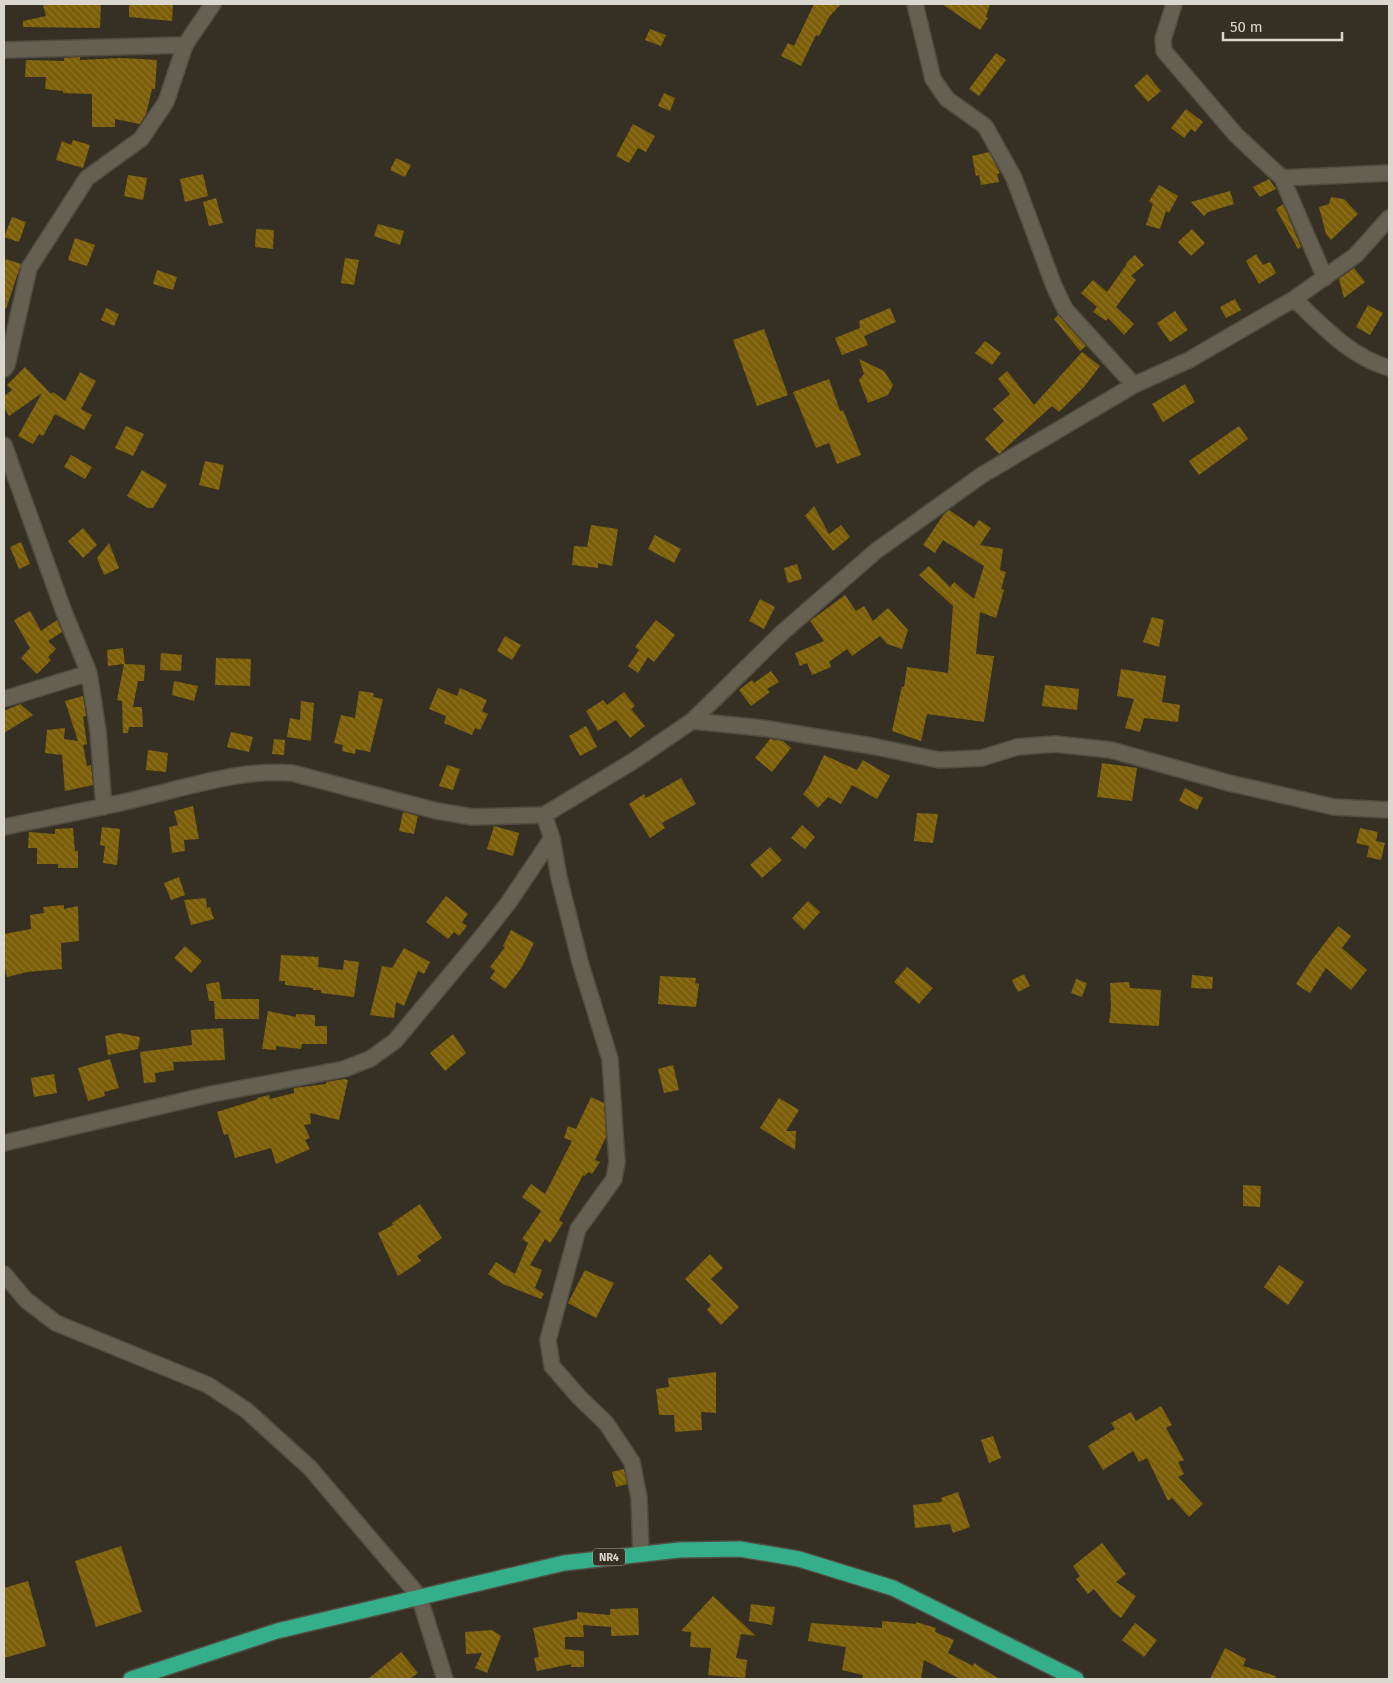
<svg xmlns="http://www.w3.org/2000/svg" width="1393" height="1683" font-family="'Fira Sans',sans-serif">
<style>
.building{fill:url(#building-back-hatch)}
.lines{fill:none;stroke-linecap:round;stroke-linejoin:round}
.minor-casing{stroke:#524d43;stroke-width:18}
.highway-casing{stroke:#524d43;stroke-width:18}
.minor{stroke:#666052;stroke-width:15}
.highway{stroke:#35af89;stroke-width:15}
.labels{text-anchor:middle;dominant-baseline:central;stroke-width:4.5;stroke-linejoin:round;paint-order:stroke}
.shield{fill:#363024;stroke:#a9a59c;stroke-width:1}
.shield-label{font-size:11px;font-weight:bold;fill:#dad7cf}
</style>
<defs>
<pattern id="building-back-hatch" width="6" height="6" patternUnits="userSpaceOnUse" patternTransform="scale(1.25)"><rect width="6" height="6" fill="#7b5e07"/><path d="M-1 5l2 2M0 0l6 6M5-1l2 2" fill="none" stroke="#8d742a"/></pattern>
</defs>
<rect width="100%" height="100%" fill="#363024"/>
<path class="building" d="M43,4H101L100,28L23,27V21L46,16Z
M129,4H173L172,21L129,17Z
M814,4H841L829,17L819,36L816,35L801,66L781,56L788,43L794,46Z
M942,4H990L986,17L988,18L980,30Z
M650,29L666,35L661,46L645,40Z
M996,53L1006,60L979,96L969,89Z
M80,57V60L122,58L157,60L155,89H152L146,114L140,124L115,119V127H92V94L63,93V91L45,89L46,77H25L26,60L64,61V58Z
M1147,74L1161,91L1148,102L1134,86Z
M664,93L675,98L670,111L658,106Z
M1186,109L1203,122L1195,132L1191,129L1184,138L1171,128Z
M633,124L655,136L646,152L638,148L629,163L616,156Z
M73,140L90,145L83,168L56,160L62,141L71,145Z
M989,152L1000,173L997,174L999,182L981,185L979,175L976,176L972,156Z
M396,158L411,165L405,177L390,170Z
M203,174L208,196L185,202L180,179Z
M128,175L147,178L143,200L124,196Z
M1269,179L1276,189L1260,197L1253,187Z
M1159,185L1178,196L1169,213L1166,211L1160,229L1146,225L1153,204L1149,201Z
M1230,191L1234,204L1208,212L1204,216L1191,202Z
M1331,197L1344,199L1358,214L1331,240L1326,234L1319,207L1329,204Z
M216,198L223,223L209,226L203,202Z
M1283,204L1301,247L1298,249L1276,209Z
M12,217L26,222L19,242L4,237Z
M378,224L404,231L400,245L374,236Z
M256,229L274,230L273,249L255,247Z
M1192,229L1205,243L1191,256L1178,242Z
M75,238L95,245L87,266L68,260Z
M1256,254L1263,265L1270,262L1276,273L1259,284L1246,261Z
M1135,255L1144,265L1131,276L1136,280L1116,307L1134,324L1124,335L1108,318L1106,321L1093,312L1097,307L1081,293L1093,280L1107,292L1127,264L1126,263Z
M345,258L359,260L354,285L341,283Z
M6,259L21,264L6,309L4,308V267Z
M1354,268L1365,282L1344,298L1339,279Z
M157,270L177,277L173,290L153,284Z
M1235,299L1241,310L1226,318L1220,307Z
M1368,305L1383,313L1370,335L1356,327Z
M106,308L119,314L114,326L101,320Z
M890,308L896,322L864,336L868,345L842,355L835,338L860,328L859,321Z
M1175,311L1188,330L1170,342L1157,323Z
M1058,315L1086,346L1080,351L1054,319Z
M764,329L788,395L757,406L733,340Z
M985,341L1001,353L992,365L975,353Z
M1082,352L1100,366L1084,387L1059,412L1052,406L999,454L985,439L1004,421L993,409L1010,394L998,379L1007,371L1034,405Z
M859,359L884,371L893,385L888,395L868,403L859,380L864,374Z
M25,367L51,394L53,392L65,401L80,372L96,381L81,409L92,415L84,430L55,414L43,436L39,434L33,444L18,436L42,393L9,416L4,407V396L12,390L7,385Z
M829,379L840,411L843,410L861,455L837,464L829,443L816,448L793,392Z
M1185,384L1195,402L1163,422L1152,404Z
M126,426L144,434L133,456L115,448Z
M1239,426L1248,439L1199,475L1189,461Z
M71,455L92,467L85,479L64,467Z
M205,461L224,465L219,490L199,485Z
M142,470L167,485L153,508H148L127,496Z
M814,506L829,534L841,525L850,537L833,551L805,516Z
M949,510L974,527L979,520L991,528L980,545L1003,549L1000,570L1006,572L1001,589L1004,590L996,618L980,612L976,654L994,656L984,722L927,714L921,741L892,731L902,686L904,687L907,667L948,673L953,606L919,575L929,566L950,587L954,582L974,599L984,566L943,540L935,553L923,545L944,514Z
M591,525L618,529L612,566L598,563V568L572,565L574,546L587,547Z
M83,528L97,545L83,558L68,541Z
M655,535L681,549L674,563L648,549Z
M21,542L30,564L19,569L10,547Z
M109,543L119,568L104,575L97,558Z
M797,564L802,579L788,583L784,568Z
M845,595L856,611L864,606L873,621L888,608L908,630L902,649L887,644L880,636L852,656L847,649L829,662L831,667L812,675L807,663L800,666L795,653L824,641L810,621Z
M760,599L775,607L764,629L749,621Z
M30,611L41,631L57,620L62,632L48,641L56,649L48,657L51,660L37,674L21,658L30,648L14,620Z
M1152,617L1164,620L1159,647L1143,642Z
M656,620L675,635L654,662L648,657L638,673L628,666L639,650L635,647Z
M505,636L521,645L512,660L497,651Z
M123,648L125,664L145,665L144,681H138L133,707H142L143,727H129L128,733H123L122,701L117,700L124,664L108,666L107,650Z
M161,653L182,655L181,671L160,670Z
M216,658L251,659L250,686L215,685Z
M1121,669L1166,676L1162,702L1180,705L1178,722L1144,718L1140,732L1125,728L1134,699L1117,696Z
M771,671L779,682L767,689L770,692L751,706L739,690L752,680L754,683Z
M174,681L198,686L194,701L172,695Z
M1045,685L1079,689L1077,710L1042,706Z
M438,688L457,696L460,688L487,700L482,711L488,714L480,730L475,728L472,735L444,723L446,716L429,709Z
M359,691L374,693L373,697L383,699L370,752L356,749L355,754L342,751L343,745L334,743L341,715L355,718Z
M624,692L635,706L631,709L645,726L630,738L616,720L598,731L586,711L603,700L607,705Z
M83,696L86,716L83,717L87,744L83,745L87,766L91,765L93,785L65,791L62,755L45,753L47,730L65,728L64,739L78,741L65,701Z
M301,701L314,703L311,741L287,737L290,718L300,720Z
M20,704L33,715L4,733V711Z
M586,726L597,747L580,756L569,736Z
M231,732L253,737L249,752L227,747Z
M274,739L285,740L284,755L272,754Z
M770,739L783,741L791,748L772,772L755,758Z
M148,750L168,753L166,772L146,770Z
M824,755L857,770L863,760L890,776L877,799L852,785L841,804L828,797L818,808L803,794L810,785Z
M1102,763L1137,768L1132,801L1097,797Z
M447,765L460,769L453,790L439,786Z
M681,778L696,804L662,823L665,828L650,838L629,804L644,794L646,798Z
M1185,788L1203,798L1197,810L1179,801Z
M193,806L199,839L184,840L185,851L172,853L169,827L178,825L174,811Z
M403,812L418,816L414,834L399,831Z
M917,813L938,814L933,843L914,841Z
M802,825L815,837L805,849L791,838Z
M494,826L519,833L513,856L487,849Z
M102,827L120,829L117,865L103,863L105,846L100,845Z
M73,828L75,851H78V868H58V864H37V848H28L29,832L55,834V829Z
M1360,828L1378,832L1376,841L1385,843L1381,860L1367,857L1369,846L1356,843Z
M770,847L782,860L762,878L750,865Z
M179,877L185,895L171,900L164,883Z
M446,896L468,914L462,922L467,926L459,936L454,932L448,939L426,922Z
M206,898L207,908L210,907L214,919L191,925L184,900Z
M808,901L820,912L804,930L792,918Z
M64,905V909L78,906L79,941L61,943L62,969L27,972L7,977L4,965V934L31,929L30,915L44,913L43,907Z
M1338,926L1351,936L1342,948L1367,970L1351,990L1326,968L1310,993L1296,984L1311,961Z
M511,930L534,943L522,967L505,989L490,978L495,971L490,967L505,947L503,946Z
M185,946L202,961L191,973L174,958Z
M404,948L430,962L424,974L418,971L404,1006L396,1002L394,1018L370,1015L382,966L392,968Z
M281,955L319,957L318,967L343,970L344,960L359,962L354,997L321,993V990H313V988L285,985V981H279Z
M907,967L933,988L919,1004L894,982Z
M1024,974L1030,986L1018,992L1012,980Z
M1192,975L1213,977L1212,989L1191,988Z
M660,976L696,978L695,983L699,984L696,1007L658,1004Z
M1076,979L1087,983L1082,997L1071,993Z
M219,982L222,999H259V1019H215L214,1001H209L206,984Z
M1129,982L1130,988L1161,990L1159,1026L1109,1023L1111,1007L1110,983Z
M268,1011L296,1017V1014L315,1015V1026H327V1044H302L301,1049L276,1046V1050L262,1049Z
M223,1028L225,1060L173,1062L174,1070L155,1073L156,1082L144,1083L140,1052L192,1045L191,1030Z
M119,1033L140,1037L138,1049L108,1055L105,1036Z
M453,1034L466,1053L445,1071L430,1053Z
M110,1059L119,1088L104,1092L105,1096L88,1101L78,1068Z
M673,1065L679,1090L664,1093L658,1069Z
M54,1074L57,1093L34,1097L31,1078Z
M344,1079L348,1080L339,1120L310,1113L311,1124L304,1125L310,1138L305,1140L310,1149L276,1164L271,1148L235,1158L228,1134L224,1135L217,1112L258,1099L257,1098L269,1095L270,1099L294,1093V1088L326,1084V1082Z
M591,1097L604,1103L606,1137L595,1160L600,1162L592,1174L588,1172L585,1176L583,1175L559,1220L563,1223L550,1243L545,1239L530,1265L542,1270L535,1288L544,1294L541,1299L503,1284L488,1274L496,1262L515,1274L528,1243L522,1239L541,1211L522,1197L531,1184L545,1194L572,1141L564,1138L568,1126L576,1129Z
M779,1098L799,1110L786,1131H796L795,1150L760,1128Z
M1243,1185L1261,1186L1260,1207L1243,1206Z
M420,1204L442,1238L417,1256L421,1261L398,1276L378,1233L393,1225L392,1223Z
M710,1254L723,1268L711,1279L739,1307L721,1325L707,1310L711,1305L685,1279Z
M1279,1265L1304,1282L1288,1305L1264,1287Z
M585,1270L614,1283L596,1318L568,1303Z
M716,1372V1413L701,1412L702,1430L675,1432L674,1415H659L656,1389L669,1387L668,1378Z
M1161,1406L1172,1425L1166,1428L1184,1460L1178,1462L1184,1474L1178,1477L1203,1504L1189,1517L1172,1498L1168,1501L1147,1458L1139,1462L1133,1451L1103,1470L1088,1446L1115,1429L1111,1423L1131,1412L1136,1421Z
M993,1436L1001,1458L989,1463L981,1440Z
M624,1469L627,1484L616,1487L612,1472Z
M958,1492L970,1527L953,1533L950,1524L915,1528L913,1505L942,1502L941,1498Z
M1102,1543L1126,1574L1116,1582L1136,1596L1121,1618L1112,1611L1094,1589L1088,1594L1076,1579L1080,1576L1073,1566Z
M121,1546L142,1612L96,1627L75,1561Z
M28,1581L46,1646L4,1658V1588Z
M713,1596L756,1636L741,1634L736,1658L747,1660L745,1678L708,1675L711,1648L690,1647L691,1632L681,1631Z
M751,1604L775,1607L772,1625L749,1621Z
M638,1608L639,1635L611,1636V1627L583,1625L584,1637H565V1649L584,1651V1667H571V1664L537,1671L534,1658L539,1657L533,1628L577,1619V1612L610,1615V1609Z
M882,1621L916,1624V1622L936,1628L935,1632L954,1640L948,1653L973,1666L974,1663L999,1679H960L924,1660L921,1679H862L863,1675L842,1670L846,1647L808,1641L811,1623L882,1628Z
M1135,1623L1157,1640L1144,1657L1122,1640Z
M492,1630L501,1636L487,1673L475,1668L482,1653L466,1654L465,1632Z
M1225,1648L1246,1659L1243,1666L1276,1676L1275,1679H1210Z
M401,1652L418,1673L410,1679H368Z"/>
<g class="lines">
<g class="minor-casing">
<path id="minor" d="M915,4L933,79L947,99L985,126L1014,178L1054,286L1065,309L1134,385
M1174,4L1163,39L1164,51L1236,135L1282,178L1325,278
M4,50L185,45
M1282,178L1389,173
M1294,299C1324,327 1349,356 1389,368
M4,369L7,365L29,268L87,178L141,139L166,102L185,45L213,4
M4,445L64,612L89,673L98,731L104,807
M4,699L89,673
M692,721L762,728L872,746L939,760L982,758L1017,747L1055,744L1111,750L1229,783L1334,807L1389,810
M544,815L552,838L559,878L580,962L610,1059L617,1162L614,1179L578,1229L548,1340L552,1366L579,1397L606,1423L632,1462L639,1498L641,1553
M4,827C52,817 101,808 149,796C195,785 244,769 292,773L437,811L473,817L544,815L635,760L692,721L784,631L876,551L982,475L1134,385L1189,360L1294,299L1356,255L1389,218
M4,1143L212,1094L344,1069L370,1059L395,1041L480,939L509,902L552,838
M4,1274L26,1300L56,1323L208,1385L246,1410L310,1468L419,1596L445,1679"/>
</g>
<g class="highway-casing">
<path id="highway" d="M131,1679L277,1631L564,1563L679,1550L740,1549L799,1559L893,1588L1076,1679"/>
</g>
<use href="#minor" class="minor"/>
<use href="#highway" class="highway"/>
</g>
<g class="labels">
<rect class="shield" x="593" y="1548.5" width="32" height="17" rx="4"/>
<g class="shield-label">
<text x="609" y="1557">NR4</text>
</g>
</g>
<rect width="1393" height="1683" fill="none" stroke="#dad7cf" stroke-width="10"/>
<path d="M1223 32v8h119v-8" fill="none" stroke="#dad7cf" stroke-width="2.5"/>
<text x="1230" y="32" font-size="15" fill="#dad7cf" stroke="#363024" stroke-width="4" paint-order="stroke">50 m</text>
</svg>
